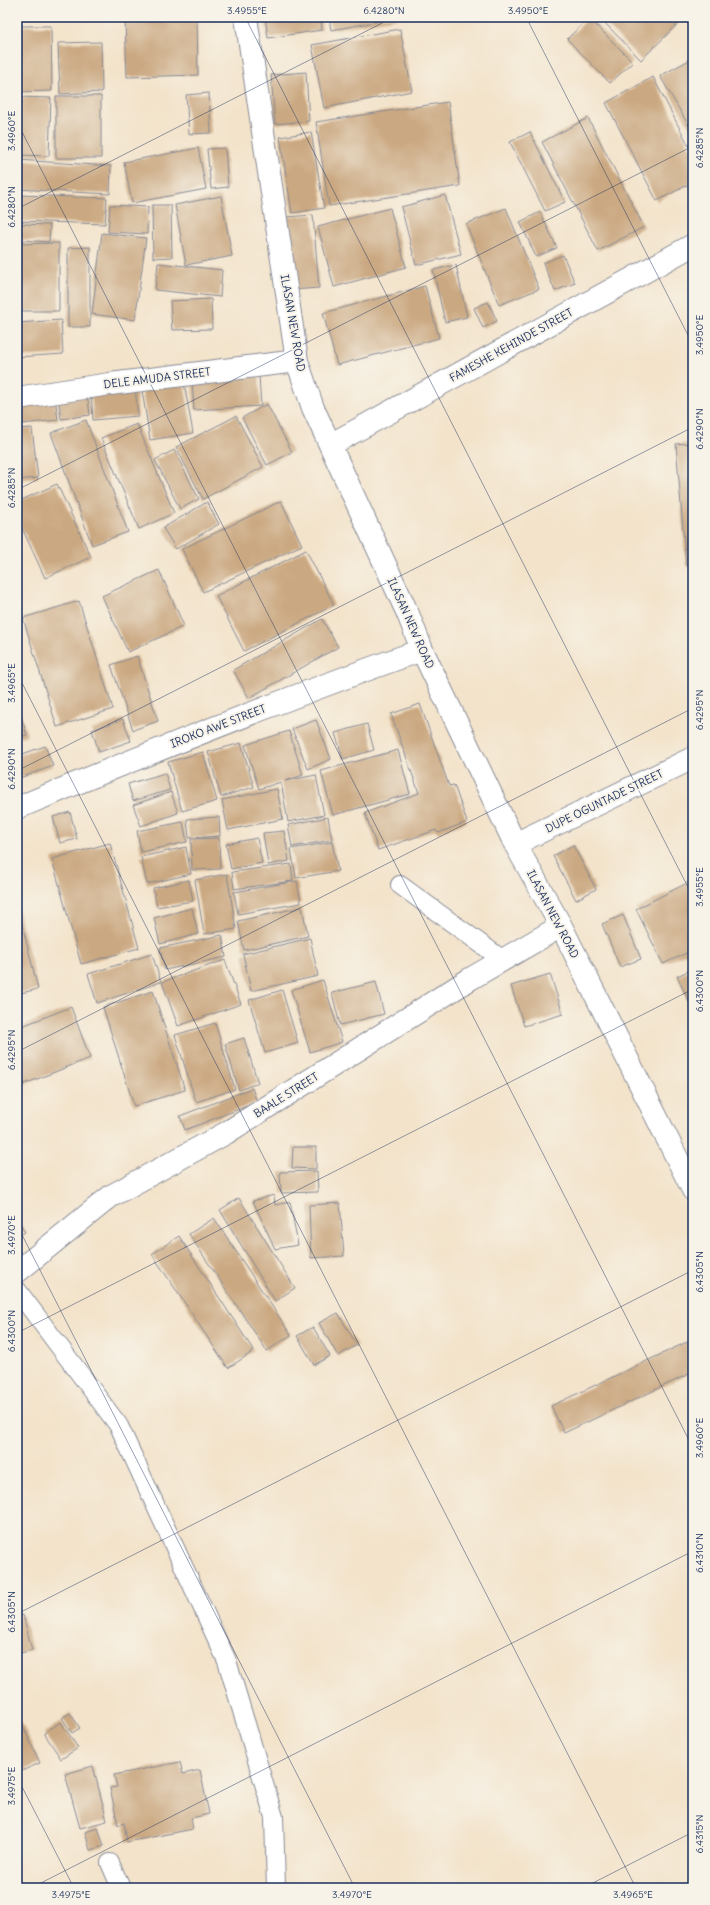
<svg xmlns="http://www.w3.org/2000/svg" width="710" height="1905" font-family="Delius,sans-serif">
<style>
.building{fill:#caa881}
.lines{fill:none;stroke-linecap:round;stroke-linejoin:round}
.service-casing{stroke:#878994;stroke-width:20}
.minor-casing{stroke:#878994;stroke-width:24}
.service{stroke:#fff;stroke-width:18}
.minor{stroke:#fff;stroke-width:22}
.ticks{fill:none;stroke:#1b2f5e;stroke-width:1;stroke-opacity:0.45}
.labels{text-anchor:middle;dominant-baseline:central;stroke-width:4;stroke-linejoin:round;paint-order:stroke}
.street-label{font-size:11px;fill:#1b2f5e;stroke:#f7f3e8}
.neatline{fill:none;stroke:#1b2f5e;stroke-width:1.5}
.ticks-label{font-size:10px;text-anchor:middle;fill:#1b2f5e}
</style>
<rect width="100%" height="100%" fill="#f7f3e8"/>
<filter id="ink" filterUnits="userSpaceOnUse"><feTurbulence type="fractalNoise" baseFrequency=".025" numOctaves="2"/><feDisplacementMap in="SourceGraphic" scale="8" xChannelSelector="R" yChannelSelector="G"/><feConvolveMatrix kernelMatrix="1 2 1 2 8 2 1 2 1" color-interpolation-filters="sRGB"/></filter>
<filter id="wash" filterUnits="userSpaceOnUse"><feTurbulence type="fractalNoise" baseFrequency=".012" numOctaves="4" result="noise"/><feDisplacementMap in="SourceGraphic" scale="16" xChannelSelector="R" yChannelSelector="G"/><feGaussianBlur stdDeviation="0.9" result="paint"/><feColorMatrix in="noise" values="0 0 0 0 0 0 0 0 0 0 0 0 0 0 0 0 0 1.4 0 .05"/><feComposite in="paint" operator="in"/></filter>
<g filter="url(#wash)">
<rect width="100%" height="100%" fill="#f3e3cb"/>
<g id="blocks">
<path class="building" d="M197,17L198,75L127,77L125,19Z
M265,17H321L322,30L268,38Z
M329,17H397V18L331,30Z
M599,17H685L641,60Z
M589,18L633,62L610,83L567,39Z
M17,26H51L52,91L17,92Z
M400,29L412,91L324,108L312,45Z
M101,42L102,92L60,94L58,43Z
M693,58V133L660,76Z
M306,72L309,121L275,124L271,75Z
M653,77L693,154V182L657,201L606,103Z
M209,93L211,133L189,134L186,95Z
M56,96H101V158H56Z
M17,97L51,98L49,156L17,155Z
M448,102L460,186L329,206L316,122Z
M588,118L644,227L598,251L542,142Z
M311,132L324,208L292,213L280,137Z
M530,132L565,202L545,211L510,142Z
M198,148L206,189L132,203L124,162Z
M225,148L228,187L211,189L207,149Z
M17,160L111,166L110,194L17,189Z
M18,195L107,198L105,224L17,221Z
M445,195L461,254L416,265L401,207Z
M221,196L232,256L186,265L175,205Z
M110,205L148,207L147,234L108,232Z
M152,205H171L172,257L153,258Z
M390,208L406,267L334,287L318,227Z
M506,208L539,289L499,305L466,224Z
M540,212L557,248L536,257L520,222Z
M313,215L319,288L292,290L286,217Z
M21,224L50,225L49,242L20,240Z
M102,233L146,238L135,320L92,314Z
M59,243V311H17V244Z
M90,247V327H68V248Z
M563,255L575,283L555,291L543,263Z
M158,263L222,270L220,297L155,290Z
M456,265L467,317L445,322L433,270Z
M425,286L439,338L337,365L323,313Z
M211,299L212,329L172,330L170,301Z
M488,302L497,321L483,328L474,308Z
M61,320L63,354L17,357V323Z
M259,376L261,406L194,410L192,380Z
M184,383L193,433L150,440L142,390Z
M135,387L138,416L93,420L91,392Z
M87,392L90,415L61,419L58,396Z
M55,396L58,420L22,424L19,401Z
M267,404L292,452L267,465L242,418Z
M236,416L263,467L203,499L176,447Z
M86,420L128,532L92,545L51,433Z
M137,424L174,513L139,529L101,438Z
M32,428L38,478L17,480V429Z
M693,443V565L686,566L676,444Z
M174,450L199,499L180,509L155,460Z
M57,484L91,557L45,578L17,517V502Z
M281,501L302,545L203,592L182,549Z
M207,502L219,524L176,549L163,528Z
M306,550L334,605L244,651L216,596Z
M159,570L184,626L128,652L102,596Z
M79,601L113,709L57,727L23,618Z
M322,619L338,647L249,698L233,670Z
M137,656L158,721L133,730L111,665Z
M17,703L27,735L17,738Z
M420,704L449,786L454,785L467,822L438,833L436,830L378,850L365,813L419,793L391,714Z
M123,719L131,741L99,752L92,730Z
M316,720L331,759L308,769L292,729Z
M367,724L374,750L343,759L335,733Z
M289,731L303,775L285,781L316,775L324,815L288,822L281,782L259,789L245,745Z
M241,743L254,787L221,797L208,752Z
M45,746L53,766L17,779V756Z
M398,750L410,794L333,815L321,771Z
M203,752L217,801L182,811L168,762Z
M165,773L170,790L133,801L128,784Z
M277,789L283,819L228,830L222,800Z
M171,792L178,813L141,826L133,805Z
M70,812L77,839L60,843L53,817Z
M219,817L220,836L189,838L187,819Z
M328,817L332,840L292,847L288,825Z
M183,822L187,842L141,852L137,831Z
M284,831L289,861L268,865L263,833Z
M219,838L220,869L192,870L191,839Z
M257,838L262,863L231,869L226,844Z
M332,842L338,871L296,878L291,849Z
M110,843L139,948L81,964L52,859Z
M573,845L596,889L576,900L553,856Z
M186,847L191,874L147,884L141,857Z
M291,864L293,881L234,889L232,872Z
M227,874L236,929L204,934L195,880Z
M189,880L193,901L157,907L153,888Z
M693,880V950L663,964L636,909Z
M297,881L301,903L238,914L234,892Z
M17,904L38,989L17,994Z
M302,907L308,936L244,950L238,921Z
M192,908L198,934L160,944L154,918Z
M623,915L641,959L620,967L602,924Z
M222,935L226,957L165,970L160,948Z
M310,938L318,976L251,991L243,954Z
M152,954L161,982L97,1003L88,974Z
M225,960L241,1004L178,1026L162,982Z
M693,969V1011L677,976Z
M550,974L563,1014L524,1026L511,986Z
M323,980L342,1042L310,1052L291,990Z
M376,982L384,1014L340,1025L332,993Z
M282,990L298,1043L265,1053L249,1000Z
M153,991L185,1090L134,1106L103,1007Z
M71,1007L90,1058L17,1087V1028Z
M215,1023L235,1089L196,1102L175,1035Z
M244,1038L258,1083L239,1090L225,1044Z
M252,1088L257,1102L185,1130L180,1116Z
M293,1147H316V1169L292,1168Z
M317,1171L318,1192L281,1193L280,1172Z
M274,1195L275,1205L290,1202L298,1245L275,1249L253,1201Z
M239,1198L295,1288L275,1301L220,1210Z
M340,1203L344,1256L311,1258L309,1205Z
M17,1217L25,1232L17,1237Z
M214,1218L291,1335L267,1351L189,1234Z
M179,1236L254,1351L228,1368L152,1254Z
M338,1313L357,1345L338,1356L319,1323Z
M313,1327L330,1356L314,1365L297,1336Z
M687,1342L693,1354V1372L564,1433L551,1406Z
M23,1615L32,1650L17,1654V1617Z
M17,1713L40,1763L17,1773Z
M70,1713L80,1728L72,1733L62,1718Z
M61,1722L78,1748L61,1759L44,1733Z
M180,1762L183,1774L200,1770L209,1814L191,1818L193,1829L127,1842L124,1823L118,1825L110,1788L117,1787L114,1775Z
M93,1766L107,1821L80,1828L65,1774Z
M98,1828L104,1846L90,1850L85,1832Z"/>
</g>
</g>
<g filter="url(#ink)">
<use href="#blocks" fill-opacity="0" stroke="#878994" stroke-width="1"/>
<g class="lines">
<g class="service-casing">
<path id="service" d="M400,885L503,960
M17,1290L119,1426L227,1661L274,1817L276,1888
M110,1863L121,1888"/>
</g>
<g class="minor-casing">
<path id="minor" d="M246,17L297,361L313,408L408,614L422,650L515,844L561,926L693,1190
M17,398L110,384L297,361
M330,445L693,245
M17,808C151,752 285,698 422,650
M515,844L693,758
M17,1272L111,1196L226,1133L470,979L561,926"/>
</g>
<use href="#service" class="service"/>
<use href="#minor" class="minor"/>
</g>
</g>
<path class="ticks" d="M245,17L693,897M526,17L693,345M17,122L693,1448M17,209L394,17M17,490L693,146M17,673L636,1888M17,771L693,427M17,1052L693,708M17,1225L355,1888M17,1333L693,989M17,1614L693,1270M17,1777L74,1888M31,1888L693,1551M583,1888L693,1832"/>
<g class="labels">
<g class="street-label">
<text transform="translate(293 323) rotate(80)">ILASAN NEW ROAD</text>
<text transform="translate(511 345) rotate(-29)">FAMESHE KEHINDE STREET</text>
<text transform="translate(157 378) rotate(-7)">DELE AMUDA STREET</text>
<text transform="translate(411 623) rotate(66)">ILASAN NEW ROAD</text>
<text transform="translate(218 726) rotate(-21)">IROKO AWE STREET</text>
<text transform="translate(604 801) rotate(-26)">DUPE OGUNTADE STREET</text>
<text transform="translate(553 914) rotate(62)">ILASAN NEW ROAD</text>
<text transform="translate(286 1095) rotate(-32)">BAALE STREET</text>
</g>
</g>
<rect width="710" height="1905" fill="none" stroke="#f7f3e8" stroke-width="44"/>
<rect x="22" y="22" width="666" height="1861" class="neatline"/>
<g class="ticks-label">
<text x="247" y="14">3.4955°E</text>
<text x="384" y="14">6.4280°N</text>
<text x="528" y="14">3.4950°E</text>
<text transform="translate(11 131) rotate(-90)" y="4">3.4960°E</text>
<text transform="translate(699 148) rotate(-90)" y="4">6.4285°N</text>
<text transform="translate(11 207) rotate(-90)" y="4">6.4280°N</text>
<text transform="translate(699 335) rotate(-90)" y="4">3.4950°E</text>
<text transform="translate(699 429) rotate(-90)" y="4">6.4290°N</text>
<text transform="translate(11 488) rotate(-90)" y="4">6.4285°N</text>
<text transform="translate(11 683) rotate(-90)" y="4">3.4965°E</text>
<text transform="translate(699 710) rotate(-90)" y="4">6.4295°N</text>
<text transform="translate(11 769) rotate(-90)" y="4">6.4290°N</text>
<text transform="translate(699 887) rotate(-90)" y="4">3.4955°E</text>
<text transform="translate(699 991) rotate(-90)" y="4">6.4300°N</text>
<text transform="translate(11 1050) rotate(-90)" y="4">6.4295°N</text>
<text transform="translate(11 1235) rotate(-90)" y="4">3.4970°E</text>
<text transform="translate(699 1272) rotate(-90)" y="4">6.4305°N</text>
<text transform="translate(11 1331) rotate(-90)" y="4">6.4300°N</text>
<text transform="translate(699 1438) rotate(-90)" y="4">3.4960°E</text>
<text transform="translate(699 1553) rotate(-90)" y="4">6.4310°N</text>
<text transform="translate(11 1612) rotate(-90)" y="4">6.4305°N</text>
<text transform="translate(11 1786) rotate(-90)" y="4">3.4975°E</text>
<text transform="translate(699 1834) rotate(-90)" y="4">6.4315°N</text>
<text x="71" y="1898">3.4975°E</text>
<text x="352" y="1898">3.4970°E</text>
<text x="633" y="1898">3.4965°E</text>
</g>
</svg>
